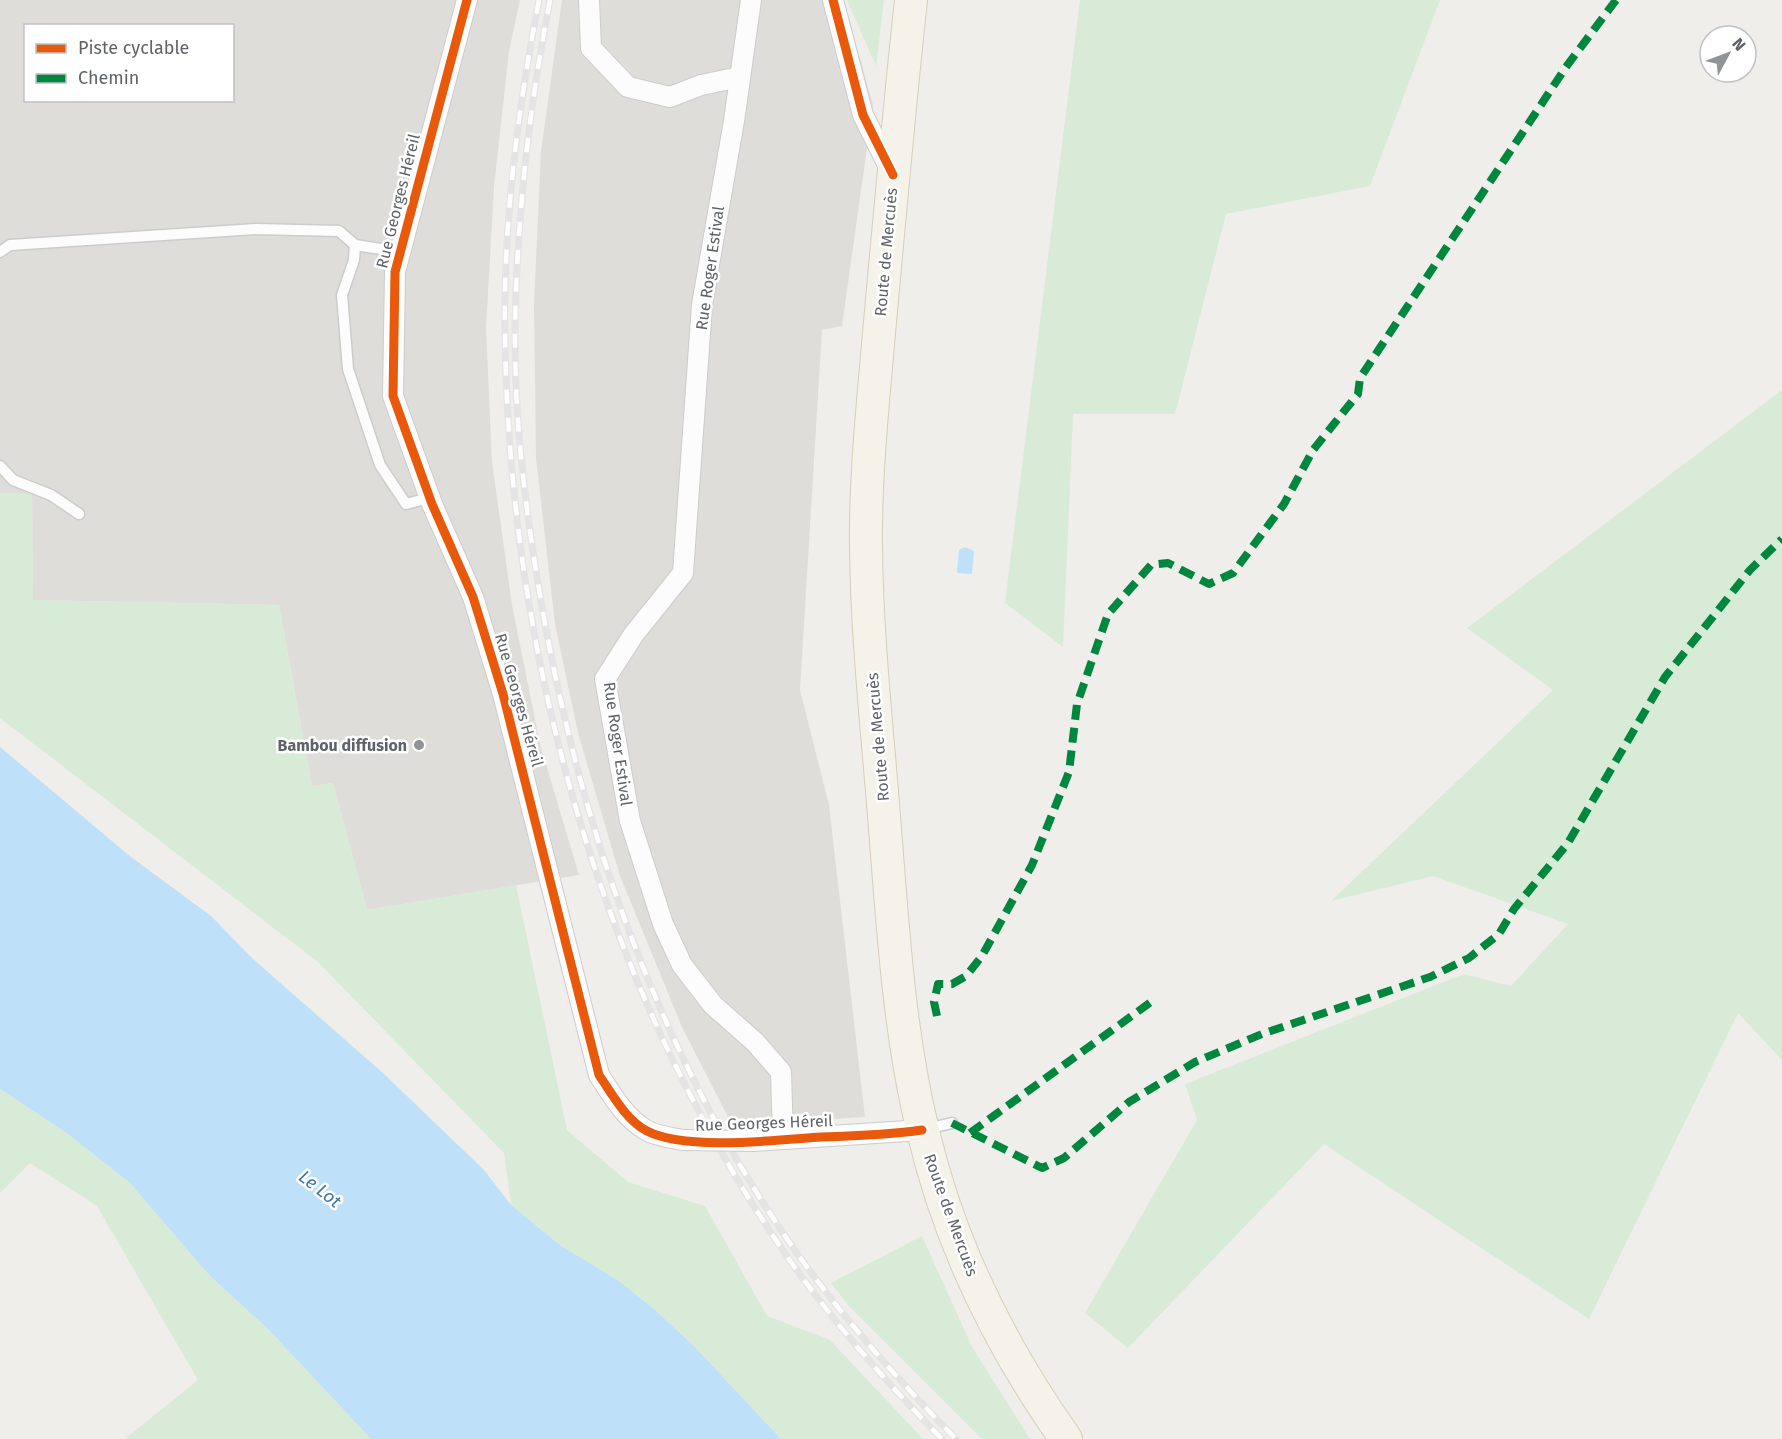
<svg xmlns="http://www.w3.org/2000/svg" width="1782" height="1439" font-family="'Fira Sans',sans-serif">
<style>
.industrial{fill:#dfddda;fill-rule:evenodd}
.green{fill:#d8ebd6}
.water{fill:#bfe0f9}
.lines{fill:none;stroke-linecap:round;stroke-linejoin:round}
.lane-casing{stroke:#cbcccc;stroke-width:13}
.street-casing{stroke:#cbcccc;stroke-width:22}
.primary-casing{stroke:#d7ceb8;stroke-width:34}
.lane{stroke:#fdfcfc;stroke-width:10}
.street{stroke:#fdfcfc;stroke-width:20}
.primary{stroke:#f4f2e9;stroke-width:32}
.rail-casing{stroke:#e4e4e4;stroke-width:7}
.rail{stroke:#fff;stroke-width:4.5;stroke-dasharray:14;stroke-linecap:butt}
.street-bridge-casing{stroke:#cbcccc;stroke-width:22;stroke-linecap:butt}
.street-bridge{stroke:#fdfcfc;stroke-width:20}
.quiet{stroke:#00873e;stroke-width:8;stroke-dasharray:15 8;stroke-linecap:butt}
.cycleway-casing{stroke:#fff;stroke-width:13}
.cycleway{stroke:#e8590c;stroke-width:9}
.poi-dot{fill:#919496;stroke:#fff;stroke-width:2}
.labels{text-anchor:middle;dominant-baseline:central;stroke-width:5;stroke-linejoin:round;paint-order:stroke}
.street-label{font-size:16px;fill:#5f6368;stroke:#fff}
.poi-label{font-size:16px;font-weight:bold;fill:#5f6368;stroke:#fff;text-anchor:end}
.water-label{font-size:18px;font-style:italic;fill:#4174aa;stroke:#fff}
</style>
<rect width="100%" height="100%" fill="#efeeea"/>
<path class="industrial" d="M0,0H520L509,51L494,187L486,328L492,462L512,605L540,744L579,875L367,910L333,783L312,786L279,605L33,600L32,493H0ZM26,26H232V100H26Z
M562,0H844L873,105L842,326L822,330L800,690L829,805L865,1117L732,1125L682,1027L620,876L578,733L555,624L536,458L534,305L541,151Z"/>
<path class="green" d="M847,0H884L876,66Z
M1080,0H1440L1370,186L1226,214L1175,414H1073L1063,647L1005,603Z
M1782,390V1060L1738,1013L1589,1319L1324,1144L1128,1348L1085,1313L1197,1120L1185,1084L1464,974L1511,986L1568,924L1433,876L1331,901L1553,690L1467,628Z
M0,493H32L33,600L279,605L312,786L333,783L367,910L516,885L567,1130L628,1182L705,1206L767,1316L830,1340L923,1439H781L694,1346L654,1309L619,1281L560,1245L511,1205L504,1153L318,962L0,718Z
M0,1089L68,1134L130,1183L209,1275L267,1328L371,1439H125L198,1380L97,1206L30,1163L0,1193Z
M922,1236L972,1347L1030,1439H982L849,1306L831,1283Z"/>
<path class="water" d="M965,547L974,551L972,574L957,573L959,550Z
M0,747L131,857L211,916L252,958L384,1074L484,1170L511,1205L560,1245L619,1281L654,1309L694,1346L781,1439H371L267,1328L209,1275L130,1183L68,1134L0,1089Z"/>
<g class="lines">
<g class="lane-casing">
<path id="lane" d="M355,245L400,252
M0,252L10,245L256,229L339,231L355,245L354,260L342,295L348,369L380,465L406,504L429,498
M0,466L13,480L51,495L79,514
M926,1129L952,1123"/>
</g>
<g class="street-casing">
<path id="street" d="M467,0L395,272L393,396L432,504L473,597L503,694L599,1075C612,1095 625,1118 646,1130C656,1136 672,1138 683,1140
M589,0L591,48L628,87L670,97L701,85L740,77
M751,0L734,121L702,305L683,573L634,634L605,679L630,821L663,924L682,965L713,1005L755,1042L781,1072L783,1139
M833,0L863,115L892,173
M754,1141L922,1130"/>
</g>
<g class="primary-casing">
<path id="primary" d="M911,0C899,111 889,222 879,333C873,404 865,476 866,548C867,642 878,736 885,829C893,929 899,1033 923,1131C949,1242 1000,1346 1066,1439"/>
</g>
<use href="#lane" class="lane"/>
<use href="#street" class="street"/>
<use href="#primary" class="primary"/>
<g class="rail-casing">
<path id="rail" d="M539,0C518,109 503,222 505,334C509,656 602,988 786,1255C832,1321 885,1381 942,1439
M550,0C529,108 517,217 515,326C514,412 524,499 538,583C576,818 657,1053 794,1249C842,1317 898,1380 956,1439"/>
</g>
<use href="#rail" class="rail"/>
<g class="street-bridge-casing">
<path id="street-bridge" d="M683,1140L754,1141"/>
</g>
<use href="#street-bridge" class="street-bridge"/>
<path class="quiet" d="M937,1016L934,1002L938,984H952L966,976L982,956L1032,865L1069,772L1077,704L1108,614L1151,565L1168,563L1209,584L1233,573L1284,504L1313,450L1358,394L1360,378L1566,67L1616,0
M952,1123L1042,1168L1064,1158L1129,1102L1195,1062L1262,1034L1430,977L1469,958L1499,934L1514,909L1568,843L1665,677L1750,570L1782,539
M970,1133L1151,1002"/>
<g class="cycleway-casing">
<path id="cycleway" d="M467,0L395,272L393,396L432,504L473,597L503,694L599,1075C612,1094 626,1120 647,1131C686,1151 777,1140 821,1137C855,1136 889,1135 922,1130
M833,0L863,115L893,175"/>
</g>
<use href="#cycleway" class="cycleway"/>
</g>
<circle class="poi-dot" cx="419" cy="745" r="6"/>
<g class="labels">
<g class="street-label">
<text transform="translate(398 201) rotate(-76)">Rue Georges Héreil</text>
<text transform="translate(886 252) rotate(-85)">Route de Mercuès</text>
<text transform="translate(710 268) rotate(-82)">Rue Roger Estival</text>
<text transform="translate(519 700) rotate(74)">Rue Georges Héreil</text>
<text transform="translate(878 737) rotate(-95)">Route de Mercuès</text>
<text transform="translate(618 744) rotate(82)">Rue Roger Estival</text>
<text transform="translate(764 1123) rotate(-2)">Rue Georges Héreil</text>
<text transform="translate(951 1215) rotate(70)">Route de Mercuès</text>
</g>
<g class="poi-label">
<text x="407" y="745">Bambou diffusion</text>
</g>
<g class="water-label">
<text transform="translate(320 1189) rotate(38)">Le Lot</text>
</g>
</g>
<rect x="24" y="24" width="210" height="78" fill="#ffffff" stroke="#bfc1c3" stroke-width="1.5"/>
<rect x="36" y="44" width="30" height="9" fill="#e8590c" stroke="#bfc1c3" stroke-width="1.5"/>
<text x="78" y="54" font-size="18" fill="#5f6368">Piste cyclable</text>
<rect x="36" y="74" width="30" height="9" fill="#00873e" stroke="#bfc1c3" stroke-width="1.5"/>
<text x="78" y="84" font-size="18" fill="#5f6368">Chemin</text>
<g transform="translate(1728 54) rotate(49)"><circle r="28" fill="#ffffff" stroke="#bfc1c3" stroke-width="1.5"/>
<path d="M0-4.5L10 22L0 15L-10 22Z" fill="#919496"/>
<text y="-9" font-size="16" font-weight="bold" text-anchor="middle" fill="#5f6368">N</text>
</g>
</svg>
